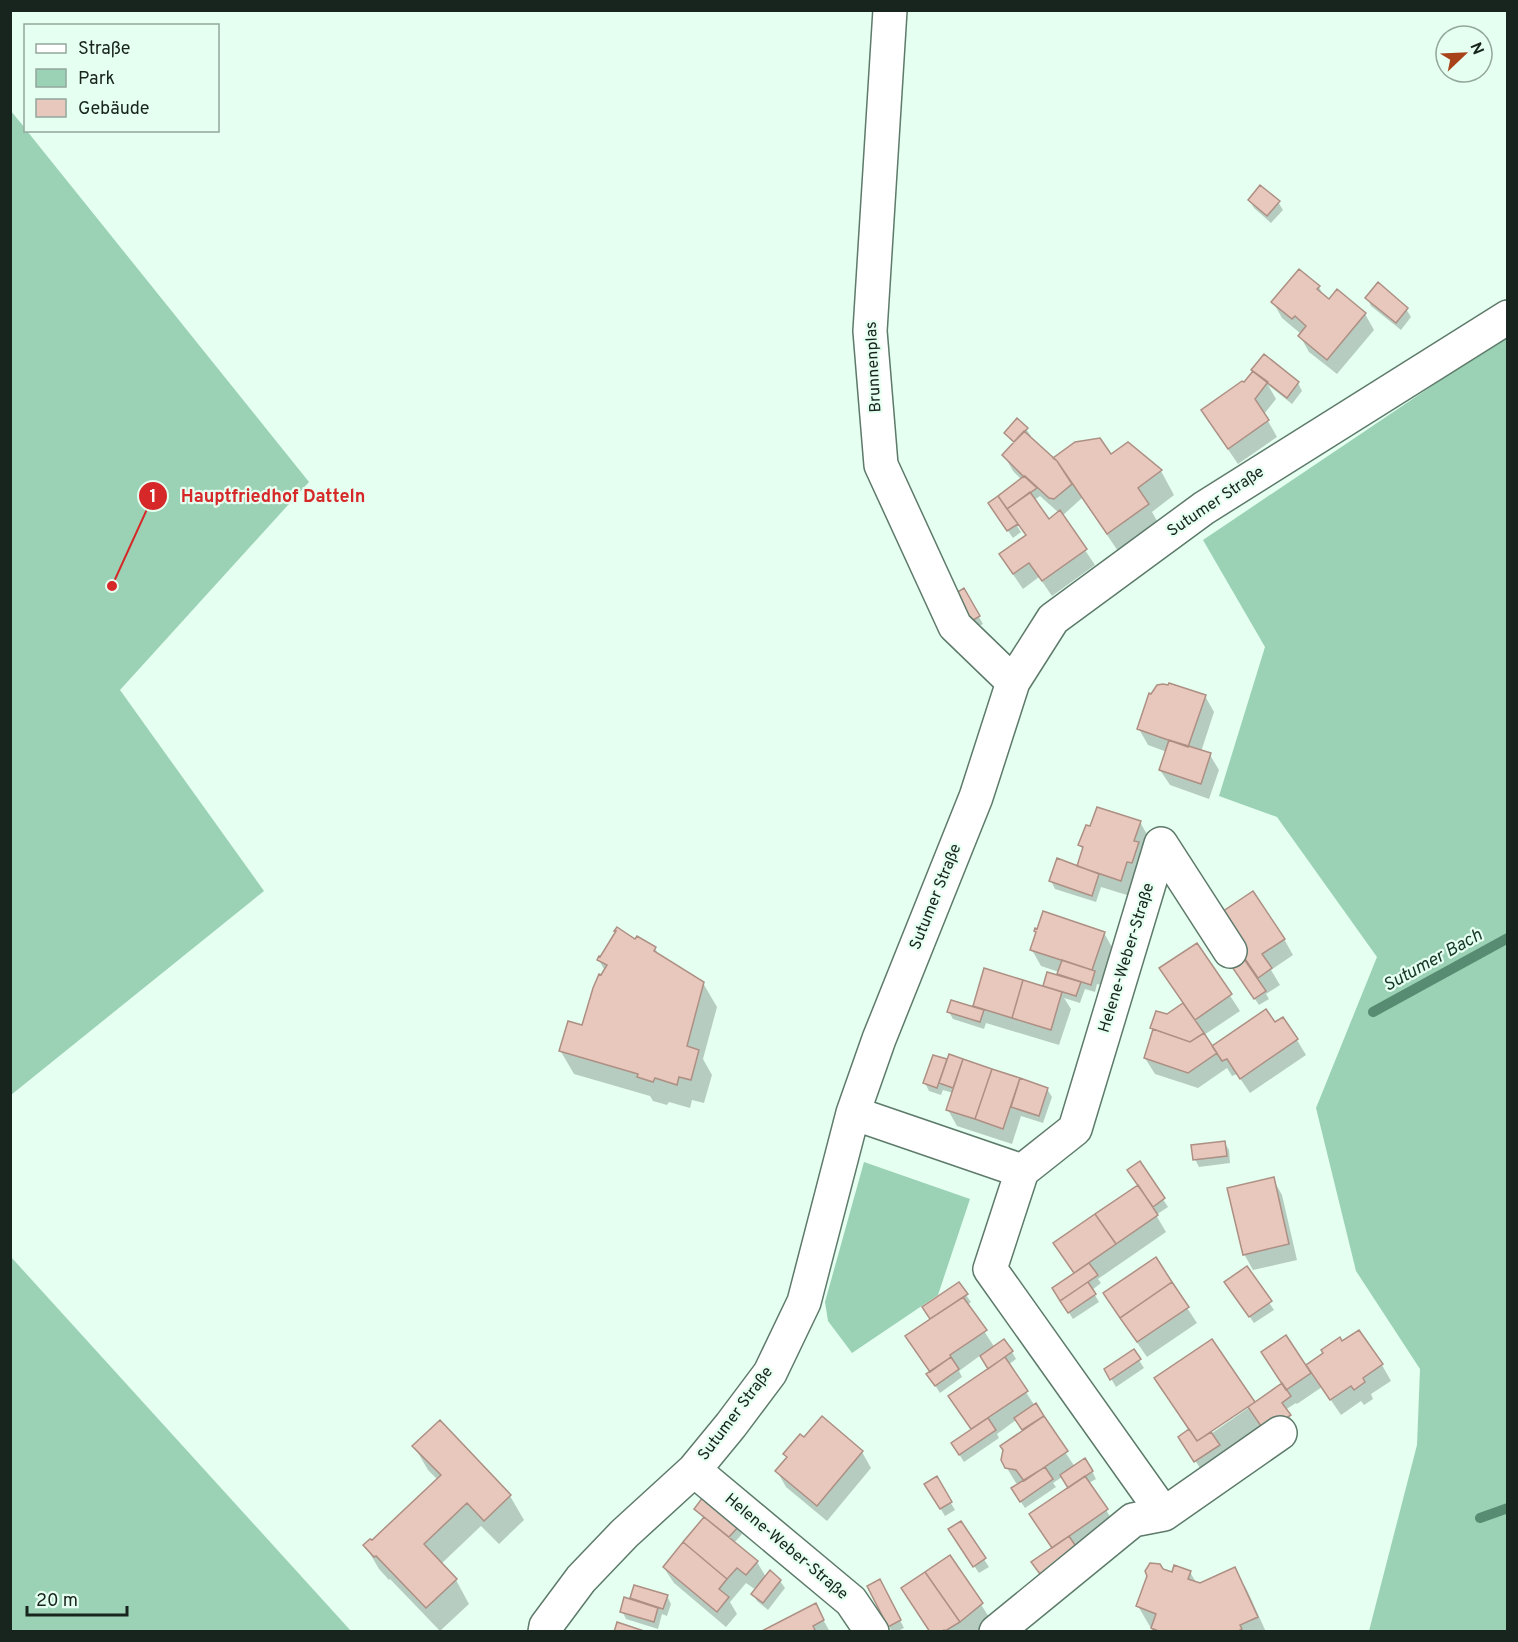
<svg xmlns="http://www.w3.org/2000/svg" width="1518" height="1642" font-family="Overpass,sans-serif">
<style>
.green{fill:#9bd2b5}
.shadow{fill:#0003;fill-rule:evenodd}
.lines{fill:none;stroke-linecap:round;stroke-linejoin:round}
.stream{stroke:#588c72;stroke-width:10}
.building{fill:#e8c7bc;stroke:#ad8f84;stroke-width:1.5}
.minor-casing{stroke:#5d7a6a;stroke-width:36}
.minor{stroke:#fff;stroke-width:33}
.labels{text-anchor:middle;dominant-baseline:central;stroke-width:4.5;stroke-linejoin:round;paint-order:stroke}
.street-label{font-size:16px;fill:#18241e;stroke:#e5fff0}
.water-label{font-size:18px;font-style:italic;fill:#163727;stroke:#e5fff0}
.leader{fill:none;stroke:#d62828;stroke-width:2}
.callout-dot{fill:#d62828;stroke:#e5fff0;stroke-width:2}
.mark-label{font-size:18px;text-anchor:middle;font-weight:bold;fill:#fff}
.callout-label{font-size:18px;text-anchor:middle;font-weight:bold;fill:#d62828;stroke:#e5fff0;stroke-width:4.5;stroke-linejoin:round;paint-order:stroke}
</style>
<rect width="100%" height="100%" fill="#e5fff0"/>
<path class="green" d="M10,110L25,128L26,130L27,131L309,482L120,690L264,891L11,1095Z
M1507,338V1631H1369L1417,1445L1420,1369L1356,1271L1316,1108L1377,957L1277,817L1219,796L1265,647L1203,540L1472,359Z
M864,1162L970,1199L938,1295L852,1353L828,1321L825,1302Z
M10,1257H11L351,1631H11Z"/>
<path class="shadow" d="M1249,200L1278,202L1283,210L1271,223L1254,208Z
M1319,287L1324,297L1329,301L1365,314L1374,330L1337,374L1309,352L1300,336L1301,334L1282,318L1273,302Z
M1367,298L1406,309L1411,317L1401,330L1371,306Z
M1254,372L1298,383L1302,391L1292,404L1268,385L1276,399L1264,414L1277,437L1238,464L1212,426Z
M1026,429L1031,436L1029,438L1053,460L1111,456L1128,444L1161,471L1174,495L1152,512L1161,528L1122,557L1082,498L1062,516L1095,565L1052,596L1039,577L1023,589L1010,570L1001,554L1031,540L1016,519L1014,521L1021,532L1013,538L994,511L1022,480L1013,471L1004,455L1014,444L1006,433ZM1040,496L1059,513L1048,521L1033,501Z
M963,590L983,624L970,631Z
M1205,696L1214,712L1201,752L1210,755L1219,770L1209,799L1170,785L1160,770L1167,752L1148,745L1139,729Z
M1140,822L1149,838L1130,896L1101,887L1096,902L1055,889L1051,881L1078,868L1084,851L1080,845L1091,828Z
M1104,933L1113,949L1101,985L1097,984L1095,992L1085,989L1080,1003L1064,998L1071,1009L1059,1045L986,1023L984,1029L953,1019L949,1012L974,1008L985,970L1046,989L1045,986L1058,977L1059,972L1041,966L1032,950Z
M1284,939L1293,955L1271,970L1280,985L1266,994L1269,999L1259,1005L1230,962Z
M636,941L655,948L659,956L703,983L717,1007L703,1059L712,1075L704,1103L692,1100L690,1108L669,1102L667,1105L653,1101L650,1096L574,1074L560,1050L583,1026L605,971L599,960Z
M1197,945L1240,1011L1204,1035L1212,1047L1297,1040L1306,1055L1250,1093L1237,1074L1232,1076L1227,1068L1198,1088L1155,1074L1145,1058L1154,1032L1152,1028L1184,1004L1161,969Z
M934,1056L948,1061L949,1056L1047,1089L1052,1097L1043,1123L1021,1116L1012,1144L957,1126L948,1110L953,1093L943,1090L941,1095L929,1091L925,1083Z
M1224,1142L1229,1150L1230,1163L1199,1167L1195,1159Z
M1139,1163L1168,1207L1156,1215L1166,1232L1098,1279L1101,1283L1092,1290L1099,1302L1073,1319L1058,1296L1075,1275L1055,1243L1139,1186Z
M1273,1179L1282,1195L1297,1260L1253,1270L1244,1254Z
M1155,1259L1197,1323L1147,1357L1114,1309Z
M1246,1268L1274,1310L1254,1323L1231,1290Z
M966,1295L971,1302L967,1305L995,1348L1004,1341L1012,1352L1016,1359L1008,1365L1075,1467L1092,1471L1096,1479L1089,1483L1116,1526L1045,1581L1037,1570L1053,1549L1031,1514L1070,1488L1062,1477L1053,1483L1056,1487L1025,1508L1017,1496L1020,1484L1016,1483L1002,1460L1024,1432L1016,1420L997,1434L999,1438L964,1462L957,1451L972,1430L959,1412L989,1369L981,1355L959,1371L962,1377L940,1393L933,1382L931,1373L916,1352L932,1320L924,1307Z
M1358,1332L1382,1365L1391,1381L1371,1394L1373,1399L1364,1405L1361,1401L1341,1415L1322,1387L1297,1404L1296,1403L1285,1410L1294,1423L1270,1439L1212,1464L1210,1461L1200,1468L1184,1444L1189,1431L1170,1402L1156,1378L1211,1341L1190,1444L1192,1447Z
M1133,1351L1144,1368L1116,1387L1106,1370Z
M823,1418L862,1452L871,1468L827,1521L786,1487L777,1471L787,1459L785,1454L804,1439Z
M440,1422L510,1496L524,1520L499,1544L481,1526L441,1564L456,1580L469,1604L440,1631L390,1579L389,1580L379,1569L365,1545L372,1542L438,1480L428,1470L414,1446Z
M936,1478L955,1510L945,1516L930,1492Z
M696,1509L737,1527L742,1534L734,1543L757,1562L766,1577L780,1581L785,1588L768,1610L757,1601L753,1594L756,1590L746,1583L730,1602L737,1614L726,1627L674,1583L664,1568L704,1519Z
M960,1523L989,1567L979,1573L954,1537Z
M950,1557L991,1620L976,1632H930L903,1589Z
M1235,1569L1248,1592L1266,1632H1155L1152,1630L1138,1606L1162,1571L1172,1574L1190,1572L1197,1584L1200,1585Z
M635,1586L667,1596L671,1604L667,1616L662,1614L658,1629L626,1619L622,1611L631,1600Z
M884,1589L904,1628L896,1632H892L889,1626Z
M815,1605L830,1632H763Z"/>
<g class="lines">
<path class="stream" d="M1373,1012L1508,938
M1480,1518L1508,1508"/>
</g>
<path class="building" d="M1260,185L1280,201L1267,216L1248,200Z
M1299,269L1320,286L1317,289L1329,299L1337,289L1366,313L1327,360L1298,336L1306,326L1295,316L1292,319L1271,302Z
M1378,282L1408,308L1396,323L1365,298Z
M1264,354L1299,382L1287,398L1251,370Z
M1253,371L1268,382L1255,399L1269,420L1228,449L1201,410L1242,381L1244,382Z
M1017,418L1028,428L1014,442L1004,433Z
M1024,431L1057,461L1072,484L1054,499L1049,498L1025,476L1024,477L1002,455Z
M1100,438L1111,454L1128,442L1162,470L1138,488L1149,504L1107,534L1057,461L1053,458L1075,442Z
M1024,476L1037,488L1007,509L998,496Z
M1030,492L1049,519L1060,510L1087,549L1042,581L1029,563L1013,574L999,554L1026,535L1007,509Z
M998,496L1018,524L1007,531L988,503Z
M964,588L980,616L965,625L948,598Z
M1169,683L1206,695L1188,747L1137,729L1149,693L1151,694L1157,685L1163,684L1168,685Z
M1169,740L1211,753L1201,784L1159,770Z
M1097,807L1141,821L1134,841L1139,842L1132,863L1127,862L1121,881L1077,866L1083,847L1078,845L1086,825L1090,826Z
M1057,858L1099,874L1092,896L1049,881Z
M1253,891L1285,939L1262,954L1272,968L1258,978L1216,916Z
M1043,911L1105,932L1092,970L1030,950L1036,932L1034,931L1035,928L1037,929Z
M617,927L635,939L637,936L656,947L654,951L704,982L687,1046L699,1050L691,1080L679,1077L677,1085L655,1078L653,1082L637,1077L638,1074L559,1051L568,1021L582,1025L593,988L599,974L601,975L607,965L597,960L599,956L600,957L616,931H614Z
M1197,943L1232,994L1195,1020L1159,968Z
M1240,953L1266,991L1254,999L1228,961Z
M1062,960L1095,971L1091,985L1057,974Z
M984,968L1023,980L1012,1018L973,1006Z
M1047,972L1081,982L1076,996L1043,986Z
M1023,980L1062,992L1051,1030L1012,1018Z
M951,1000L984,1010L980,1022L947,1012Z
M1183,1003L1204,1033L1190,1042L1150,1028L1156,1011L1167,1014Z
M1266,1009L1275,1022L1283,1017L1298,1039L1240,1079L1227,1059L1222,1061L1212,1046Z
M1153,1029L1190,1042L1204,1033L1217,1053L1188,1073L1144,1058Z
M949,1054L963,1059L953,1088L939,1083Z
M933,1055L947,1059L937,1088L923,1083Z
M963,1059L992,1069L975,1119L946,1110Z
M992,1069L1020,1078L1003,1129L975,1119Z
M1020,1078L1048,1088L1039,1116L1011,1107Z
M1225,1141L1227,1156L1193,1160L1191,1145Z
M1140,1161L1165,1198L1153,1207L1127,1170Z
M1274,1177L1289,1244L1243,1255L1227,1188Z
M1138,1185L1158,1215L1116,1244L1095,1214Z
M1095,1214L1116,1244L1074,1273L1053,1243Z
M1156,1257L1172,1282L1120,1318L1103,1293Z
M1089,1263L1098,1275L1060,1301L1052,1288Z
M1247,1266L1272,1301L1249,1317L1224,1282Z
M959,1282L968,1294L930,1319L922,1307Z
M1088,1282L1096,1294L1068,1313L1060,1301Z
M1172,1282L1189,1307L1137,1342L1120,1318Z
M963,1297L987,1330L950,1355L951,1357L930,1372L905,1336Z
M1359,1330L1383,1364L1363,1378L1365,1382L1354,1390L1351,1386L1330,1400L1306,1365L1323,1353L1321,1350L1340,1337L1342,1341Z
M1286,1335L1311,1373L1286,1390L1261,1352Z
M1004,1339L1013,1351L988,1369L980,1356Z
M1212,1339L1255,1402L1197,1441L1154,1378Z
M1134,1349L1141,1359L1110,1380L1104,1369Z
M951,1357L959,1369L935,1386L926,1374Z
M1005,1357L1028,1391L971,1429L948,1396Z
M1282,1383L1291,1396L1282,1403L1291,1415L1265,1432L1248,1407Z
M1036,1403L1044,1416L1022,1430L1014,1418Z
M822,1416L863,1451L817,1506L775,1471L787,1457L783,1454L800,1434L804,1437Z
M1044,1416L1068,1451L1024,1481L1016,1470L1005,1468L1001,1460L1003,1450L1000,1446Z
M988,1418L996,1430L959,1455L951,1443Z
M440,1420L511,1495L484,1521L467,1503L424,1544L457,1579L426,1608L376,1556L374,1557L363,1545L370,1539L372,1540L441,1475L412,1446Z
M1189,1429L1197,1441L1211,1432L1220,1445L1194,1462L1178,1437Z
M1085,1458L1093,1471L1068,1488L1060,1475Z
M1045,1467L1053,1479L1020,1502L1011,1488Z
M937,1476L952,1502L940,1509L924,1484Z
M1085,1476L1108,1509L1052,1548L1029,1514Z
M703,1497L739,1526L729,1537L694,1509Z
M704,1517L758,1561L746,1575L737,1568L727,1579L683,1542Z
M961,1521L986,1558L973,1567L948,1529Z
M1069,1536L1077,1548L1040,1574L1031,1562Z
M683,1542L727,1579L719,1589L729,1597L717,1612L663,1567Z
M950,1555L983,1603L960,1622L925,1572Z
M1150,1563L1160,1564L1163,1569L1172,1572L1174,1565L1191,1571L1188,1579L1200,1583L1235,1567L1258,1617L1240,1625L1242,1629L1237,1632H1161L1151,1628L1156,1614L1136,1606L1147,1576L1145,1571Z
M770,1570L781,1580L763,1603L751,1594Z
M925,1572L960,1622L945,1631L944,1630L941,1632H930L901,1588Z
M880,1579L901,1620L888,1627L867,1586Z
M634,1585L668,1595L663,1609L630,1598Z
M624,1597L658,1608L654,1622L620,1612Z
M816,1603L824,1620L813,1626L816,1632H760Z
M617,1622L647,1632H614Z"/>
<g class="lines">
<g class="minor-casing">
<path id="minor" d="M890,10L870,331L881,465L955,626L1013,682
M853,1113L1022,1171
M694,1470L851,1601L872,1632
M1164,1514L1280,1433
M545,1632L546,1626L581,1579L624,1534L694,1470L731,1425L770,1373L804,1302L853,1113L879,1039L976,797L1013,682L1053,619L1204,508L1508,317
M996,1632L1133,1520L1164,1514L990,1269L1022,1171L1075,1129L1161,844L1230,951"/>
</g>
<use href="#minor" class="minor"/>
</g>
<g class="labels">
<g class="street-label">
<text transform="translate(874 367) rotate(-93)">Brunnenplas</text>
<text transform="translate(1216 502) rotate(-34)">Sutumer Straße</text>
<text transform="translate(936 897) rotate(-68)">Sutumer Straße</text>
<text transform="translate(1127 958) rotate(-73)">Helene-Weber-Straße</text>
<text transform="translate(736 1414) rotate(-53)">Sutumer Straße</text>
<text transform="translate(786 1547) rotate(40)">Helene-Weber-Straße</text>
</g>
<g class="water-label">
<text transform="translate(1433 961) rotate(-29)">Sutumer Bach</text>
</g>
</g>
<path class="leader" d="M112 586L153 496"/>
<g class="callout-dot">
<circle cx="112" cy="586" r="6"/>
<circle cx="153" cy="496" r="15"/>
</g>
<g class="mark-label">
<text x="153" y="502">1</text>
</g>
<g class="callout-label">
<text x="273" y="502">Hauptfriedhof Datteln</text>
</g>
<rect width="1518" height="1642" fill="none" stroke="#18241e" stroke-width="24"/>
<rect x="24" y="24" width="195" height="108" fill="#e5fff0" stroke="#93a79c" stroke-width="1.5"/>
<rect x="36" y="44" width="30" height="9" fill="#ffffff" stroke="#93a79c" stroke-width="1.5"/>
<text x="78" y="54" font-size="18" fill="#18241e">Straße</text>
<rect x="36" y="69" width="30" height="18" fill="#9bd2b5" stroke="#93a79c" stroke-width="1.5"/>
<text x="78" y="84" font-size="18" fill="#18241e">Park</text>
<rect x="36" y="99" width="30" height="18" fill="#e8c7bc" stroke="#93a79c" stroke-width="1.5"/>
<text x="78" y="114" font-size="18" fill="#18241e">Gebäude</text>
<g transform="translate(1464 54) rotate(67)"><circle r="28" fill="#e5fff0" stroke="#93a79c" stroke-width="1.5"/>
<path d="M0-4.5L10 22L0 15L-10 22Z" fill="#a84219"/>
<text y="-9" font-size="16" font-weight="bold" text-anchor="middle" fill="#18241e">N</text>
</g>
<path d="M27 1606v9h100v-9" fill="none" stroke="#18241e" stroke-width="3"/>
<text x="36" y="1606" font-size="18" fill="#18241e" stroke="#e5fff0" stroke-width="4.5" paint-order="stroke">20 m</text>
</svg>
